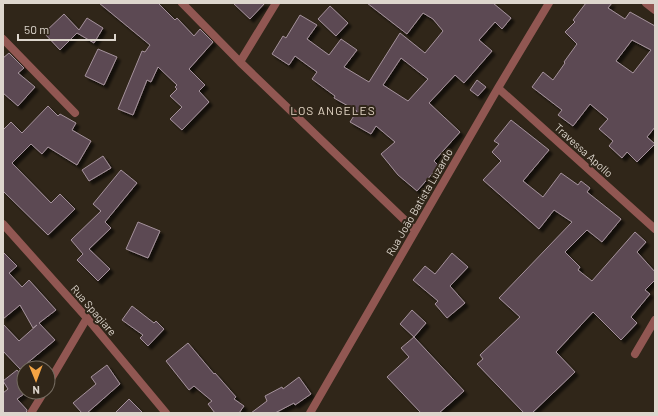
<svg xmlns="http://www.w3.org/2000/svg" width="658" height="416" font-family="Barlow,sans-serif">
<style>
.building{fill:#5c4a53;stroke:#a5929c;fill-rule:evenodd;filter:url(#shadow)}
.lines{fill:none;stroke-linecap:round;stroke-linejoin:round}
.minor{stroke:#915752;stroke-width:8}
.tertiary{stroke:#915752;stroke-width:8}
.labels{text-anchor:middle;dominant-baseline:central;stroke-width:4;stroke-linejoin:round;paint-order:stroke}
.street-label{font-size:11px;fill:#ddd6cd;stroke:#302619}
.neighbourhood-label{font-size:12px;letter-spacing:1px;fill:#e0d3c2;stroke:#302619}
</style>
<defs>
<filter id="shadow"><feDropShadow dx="3.5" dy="3.5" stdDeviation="1" flood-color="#0009"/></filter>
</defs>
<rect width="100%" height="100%" fill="#302619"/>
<path class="building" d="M99,3H158L175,20L177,18L194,36L200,29L213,42L189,69L205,85L199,91L209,102L182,130L170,119L182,107L170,96L177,89L175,87L177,85L158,67L151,82L147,80L133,115L118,109L142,51L145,52L150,45Z
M233,3H265L250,19Z
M367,3H493L511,18L502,29L495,22L479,40L492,51L464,83L455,75L429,103L460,132L434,161L439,166L417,191L398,175L381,154L395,142L376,126L371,134L350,122L357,111L334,98L335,96L312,79L317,72L295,56L289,65L272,54L283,36L286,38L300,15L317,25L307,39L329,55L341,39L357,50L344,67L369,82L400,33L425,53L443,31L433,19L423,13L407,34ZM401,58L428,79L408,101L383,85Z
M586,3H612L608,8L625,19L630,12L655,26V127L647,137L655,144L637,162L627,152L622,158L609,146L613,141L599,129L608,119L590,104L573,126L558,115L562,110L532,87L543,72L553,80L565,63L564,62L577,44L565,32L575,22L573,20ZM632,40L651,50L633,73L616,61Z
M330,6L348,23L336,36L318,19Z
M64,14L79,30L87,18L103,28L94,43L77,33L60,50L44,33Z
M98,49L117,57L104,85L85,76Z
M9,53L24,68L18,73L35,87L18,106L3,93V58Z
M477,80L486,87L478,96L470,90Z
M48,106L58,116L60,114L76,123L72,130L91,141L77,165L48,147L42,154L31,144L12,163L51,203L60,194L75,209L48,235L3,191V130L11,122L22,133Z
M511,120L549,150L523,181L543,197L561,173L578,185L581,181L590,188L587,192L621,219L602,242L587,230L565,252L580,267L578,270L592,281L635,232L646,242L637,252L655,272V280L645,290L650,294L631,317L637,323L621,340L593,312L556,352L575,372L532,413H524L477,364L483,359L480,355L520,317L499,298L572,222L554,210L539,229L483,180L501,161L492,152L499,144L494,141Z
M103,156L111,168L89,181L82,170Z
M121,170L137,183L105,222L111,228L89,249L110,269L98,281L77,260L83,254L71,240L101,211L93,204Z
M138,222L160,231L148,258L126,249Z
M3,252L17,266L9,273L22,287L29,280L56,310L39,323L55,340L20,369L3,351V324L19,341L37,325L33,328L20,305L3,319Z
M452,253L468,267L450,286L465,303L447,318L435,304L438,301L413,280L425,266L435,274Z
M132,306L154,323L156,321L164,329L148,346L140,338L143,335L122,320Z
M412,310L426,323L414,337L400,324Z
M414,337L464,391L439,413H421L387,377L409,357L401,348Z
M188,343L214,374L215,373L236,397L234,399L244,406L239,413H215L208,404L212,401L194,386L189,390L166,361Z
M107,365L120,384L87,413H82L73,403L96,384L91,377Z
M17,370L24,378V394L17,399L27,410L26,413H3V393L8,389L3,381Z
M299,377L311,394L295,405L294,403L275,413H251L267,401L265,396L282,387L283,389Z
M129,399L143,413H115Z"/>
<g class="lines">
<path class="minor" d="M182,3L240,62L415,230
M646,3L655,10
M3,39L75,113
M240,62L276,3
M498,88L655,229
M635,354L655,320
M48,384L87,318
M31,413L44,392
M310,413L498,88L549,3"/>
<path class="tertiary" d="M3,224L87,318L166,413"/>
</g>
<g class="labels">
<g class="street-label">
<text transform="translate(584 150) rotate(42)">Travessa Apollo</text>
<text transform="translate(419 202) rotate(-60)">Rua João Batista Luzardo</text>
<text transform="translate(94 310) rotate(49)">Rua Spagiare</text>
</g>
<g class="neighbourhood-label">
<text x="333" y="110">LOS ANGELES</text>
</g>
</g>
<rect width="658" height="416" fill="none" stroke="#ddd6cd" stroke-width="8"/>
<g transform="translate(36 380) rotate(179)"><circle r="19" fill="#302619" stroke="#756c61"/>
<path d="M0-3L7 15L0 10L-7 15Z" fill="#f4a444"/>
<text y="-6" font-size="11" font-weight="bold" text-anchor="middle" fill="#ddd6cd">N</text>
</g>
<path d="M18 34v6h97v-6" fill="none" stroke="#ddd6cd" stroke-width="2"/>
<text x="24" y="34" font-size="12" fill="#ddd6cd" stroke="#302619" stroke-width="3" paint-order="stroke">50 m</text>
</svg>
